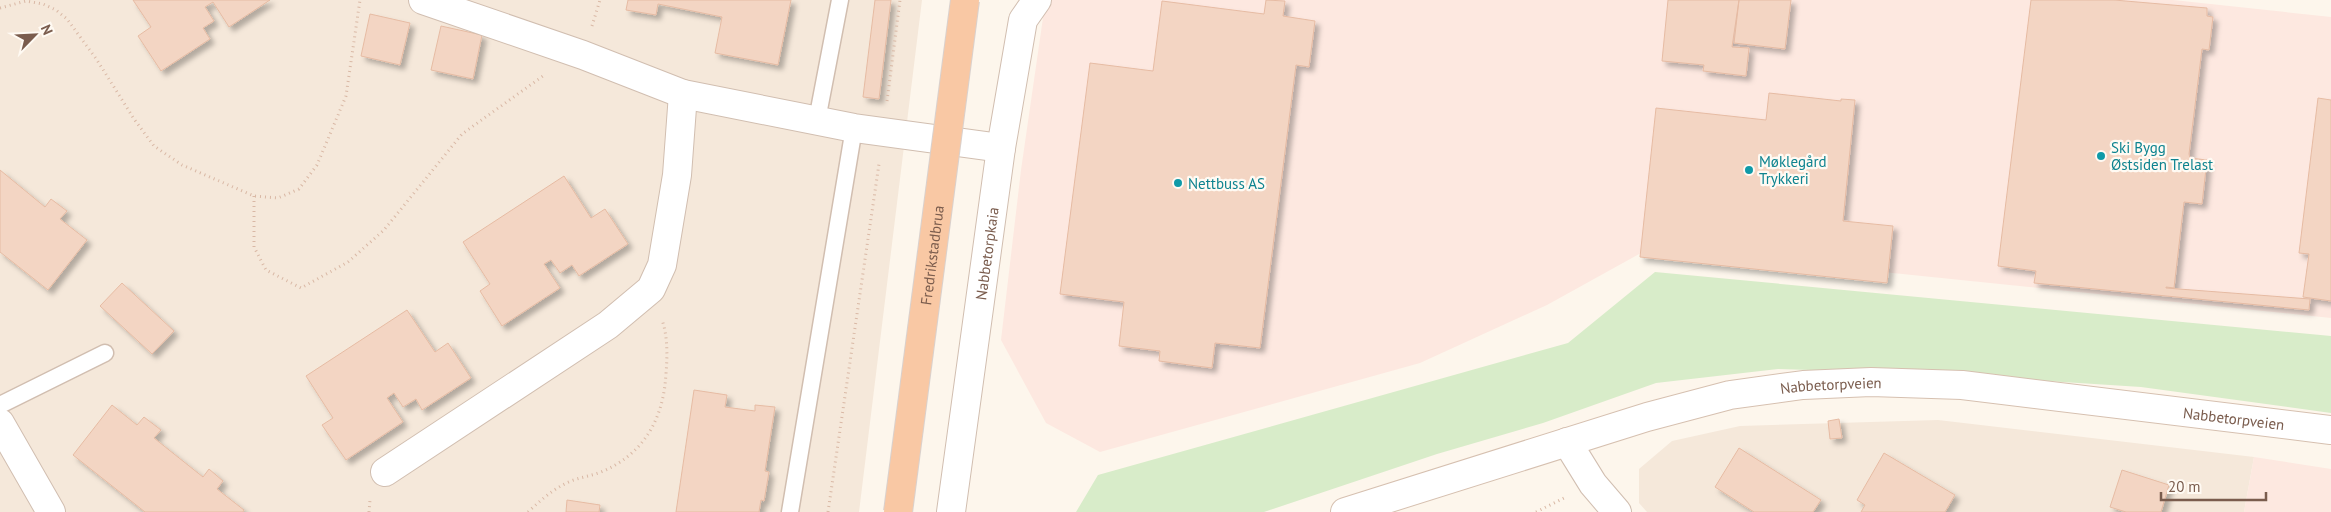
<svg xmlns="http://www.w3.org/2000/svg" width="2331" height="512" font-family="'PT Sans',sans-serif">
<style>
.residential{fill:#f5e8da}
.commercial{fill:#fde8e0}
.green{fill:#d8ecc9}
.building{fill:#f3d5c3;stroke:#e6bba3;filter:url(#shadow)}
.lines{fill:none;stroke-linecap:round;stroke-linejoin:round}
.service-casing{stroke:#d1beb0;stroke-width:19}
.minor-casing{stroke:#d1beb0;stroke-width:30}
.tertiary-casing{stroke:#d1beb0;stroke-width:30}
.secondary-casing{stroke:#d6c0b0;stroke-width:30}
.path{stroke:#d9b8a5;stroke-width:3;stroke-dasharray:1 4;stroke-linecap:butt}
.service{stroke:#fff;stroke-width:16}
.minor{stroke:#fff;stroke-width:28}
.tertiary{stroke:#fff;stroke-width:28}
.secondary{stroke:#fff;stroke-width:28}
.trunk-bridge-casing{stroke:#dad1cd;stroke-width:30;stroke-linecap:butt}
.trunk-bridge{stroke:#f9c8a4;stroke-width:28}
.culture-dot{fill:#0f9aa8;stroke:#fffaf3;stroke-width:2}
.labels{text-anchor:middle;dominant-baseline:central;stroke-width:4.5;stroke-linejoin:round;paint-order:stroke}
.culture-label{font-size:15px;fill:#0d838f;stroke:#fffaf3;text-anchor:start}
.street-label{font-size:15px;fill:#7a5c4d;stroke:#fffaf3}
</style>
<defs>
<filter id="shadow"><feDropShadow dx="4.5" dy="4.5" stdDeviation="2.5" flood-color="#0004"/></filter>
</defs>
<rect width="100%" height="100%" fill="#fdf6ec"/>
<path class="residential" d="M0,0H922L859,512H0Z
M1938,420L2254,457L2244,512H1647L1639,503V469L1672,441L1740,426Z"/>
<path class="commercial" d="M1048,0H2173L2331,17V318L1650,248L1547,305L1420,363L1100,452L1046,423L1001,340L1021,170L1045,4Z
M2254,457L2331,469V512H2244Z"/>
<path class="green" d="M1655,272L2331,336V413L2141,387L1942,374L1778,369L1656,383L1543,423L1437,454L1264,512H1076L1098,475L1568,343Z"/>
<path class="building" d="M133,0H270L229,27L213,2L205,7L214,21L203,28L210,39L161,71L138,36L151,27Z
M628,0H791L778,65L715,53L722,17L658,4L656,15L626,10Z
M875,0H891L879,99L863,97Z
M1266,0L1285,1L1283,16L1315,21L1309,67L1296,65L1260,348L1215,343L1212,368L1159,361L1160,351L1119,346L1124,302L1060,294L1090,63L1153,71L1162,1L1264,14Z
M1668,0H1739L1732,47L1749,48L1746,76L1703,71L1704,65L1662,61Z
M1739,0H1791L1785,49L1734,43Z
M2031,0H2114L2207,8V16L2213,17L2209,50L2202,49L2189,154L2190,158L2207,160L2202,204L2184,202L2174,288L2166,287V288L2310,299L2309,310L2034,283L2036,271L1998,266Z
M370,14L410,23L400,65L361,56Z
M441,26L482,35L473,79L431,70Z
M1769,93L1841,101V99L1855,100L1843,221L1893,226L1887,283L1640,257L1656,108L1766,120Z
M2318,98L2331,100V301L2303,297L2309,254L2299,253Z
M0,170L45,207L51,199L67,211L60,219L87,240L48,290L0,252Z
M564,176L591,218L605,209L628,244L579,276L572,265L560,273L551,260L544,264L560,288L502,326L480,291L490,284L463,242Z
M122,283L174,331L152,354L100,306Z
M407,310L435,352L448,343L471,378L422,410L416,399L403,407L394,393L387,398L403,422L346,460L322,425L333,418L306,376Z
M694,390L727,395L725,407L755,411V405L775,407L765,471L769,472L764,501L761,500L759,512H676Z
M112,405L137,425L144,417L161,430L154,438L203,477L209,469L223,481L217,489L244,510L243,512H145L73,455Z
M1839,419L1842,438L1830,439L1828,421Z
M1739,448L1821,500L1813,512H1754L1715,487Z
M1884,453L1955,495L1945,512H1861L1865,505L1857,500Z
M2122,470L2169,485L2161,512H2126L2110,507Z
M567,500L600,505L599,512H566Z"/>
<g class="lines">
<g class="service-casing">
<path id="service" d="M817,120L840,0
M0,405L105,353
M790,512L854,128"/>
</g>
<g class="minor-casing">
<g id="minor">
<path d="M423,0L583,55L683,94L854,128L1001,148"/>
<path d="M0,423L51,512"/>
<path d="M385,472L608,325L651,289L662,265L677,175L683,94"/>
<path id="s1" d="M951,512L1001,148L1023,20L1037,0"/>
</g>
</g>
<g class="tertiary-casing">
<path id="tertiary" d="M1567,442L1593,484L1617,512"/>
</g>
<g class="secondary-casing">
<g id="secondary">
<path id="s2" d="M1345,512L1647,417L1730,395L1803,385L1871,382L1962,385L2331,430"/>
</g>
</g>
<path class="path" d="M0,8L26,1L43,4L56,10L67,19L97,60L134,119L154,146L182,165L254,196L278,198L299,189L317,165L346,96L360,0
M592,26L600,0
M887,101L900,0
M254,196V247L266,270L301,288L348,262L384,230L462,134L543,76
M369,512L370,500
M528,512C541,500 554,488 571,481C581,477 591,476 601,472C640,456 660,425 665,385C667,365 669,339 662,320
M828,512L879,164
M1536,512L1564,498"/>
<use href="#service" class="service"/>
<use href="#minor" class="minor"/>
<use href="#tertiary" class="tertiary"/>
<use href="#secondary" class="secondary"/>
<g class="trunk-bridge-casing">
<g id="trunk-bridge">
<path id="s3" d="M898,512L965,0"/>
</g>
</g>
<use href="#trunk-bridge" class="trunk-bridge"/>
</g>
<g class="culture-dot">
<circle cx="2101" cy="156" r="5"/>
<circle cx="1749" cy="170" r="5"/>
<circle cx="1178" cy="183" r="5"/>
</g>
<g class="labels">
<g class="culture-label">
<text x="2111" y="147">Ski Bygg<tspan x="2111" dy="17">Østsiden Trelast</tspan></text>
<text x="1759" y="161">Møklegård<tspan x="1759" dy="17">Trykkeri</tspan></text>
<text x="1188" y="183">Nettbuss AS</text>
</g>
<g class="street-label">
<text stroke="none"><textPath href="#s1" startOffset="261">Nabbetorpkaia</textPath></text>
<text stroke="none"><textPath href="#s3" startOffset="259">Fredrikstadbrua</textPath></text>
<text stroke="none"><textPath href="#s2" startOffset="504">Nabbetorpveien</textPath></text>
<text stroke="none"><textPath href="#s2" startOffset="909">Nabbetorpveien</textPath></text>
</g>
</g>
<g transform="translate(35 35) rotate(66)" stroke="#fffaf3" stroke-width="4" paint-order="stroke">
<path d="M0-4L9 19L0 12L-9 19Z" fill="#7a5c4d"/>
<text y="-8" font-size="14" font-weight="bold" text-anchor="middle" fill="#7a5c4d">N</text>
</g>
<path d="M2161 492v8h105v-8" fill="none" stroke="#7a5c4d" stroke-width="2.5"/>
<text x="2168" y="492" font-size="15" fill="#7a5c4d" stroke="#fffaf3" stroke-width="4" paint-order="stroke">20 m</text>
</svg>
